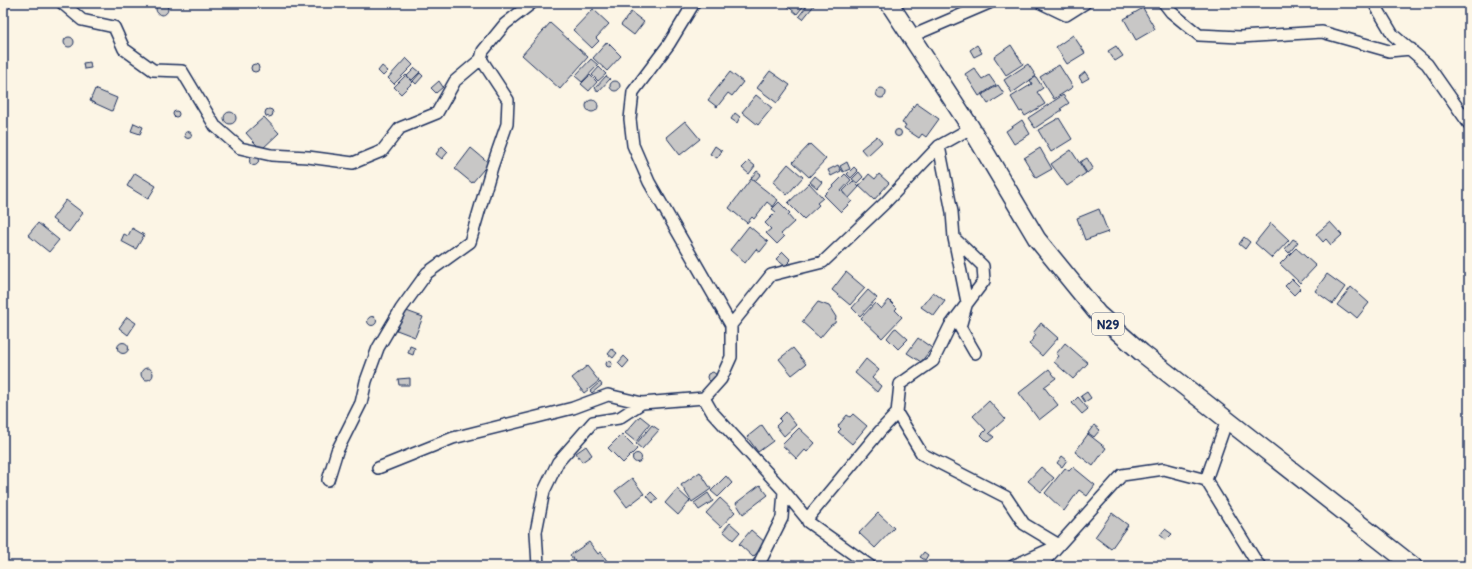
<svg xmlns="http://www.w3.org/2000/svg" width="1472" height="569" font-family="Itim,sans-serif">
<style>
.building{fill:#c8c7c6;stroke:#1b2f5e}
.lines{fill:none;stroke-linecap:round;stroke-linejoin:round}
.street-casing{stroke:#1b2f5e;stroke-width:14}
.primary-casing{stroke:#1b2f5e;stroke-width:20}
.street{stroke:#fcf5e5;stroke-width:11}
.primary{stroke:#fcf5e5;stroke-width:17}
.labels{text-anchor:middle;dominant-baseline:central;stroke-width:3;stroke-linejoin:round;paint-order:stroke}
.shield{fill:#fcf5e5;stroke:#5e6a86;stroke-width:1}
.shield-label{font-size:13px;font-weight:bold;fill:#1b2f5e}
</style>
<rect width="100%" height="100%" fill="#fcf5e5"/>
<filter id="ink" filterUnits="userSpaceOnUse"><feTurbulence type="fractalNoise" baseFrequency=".025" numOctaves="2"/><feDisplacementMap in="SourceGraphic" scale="8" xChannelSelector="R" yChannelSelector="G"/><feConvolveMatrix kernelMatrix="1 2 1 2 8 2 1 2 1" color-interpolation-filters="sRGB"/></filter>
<g filter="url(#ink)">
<path class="building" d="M156 9a6 6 0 1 1 12 0a6 6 0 1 1-12 0Z
M3,3H10V7L3,5Z
M786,3H806L797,14L785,4Z
M809,3H816L803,19L799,16Z
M1143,8L1155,29L1136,40L1124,19Z
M593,9L609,24L596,38L599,41L592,48L573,30Z
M631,12L644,22L634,35L621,25Z
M550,23L588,57L560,89L522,55Z
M1073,35L1085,53L1067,64L1056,47Z
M64 42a5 5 0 1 1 10 0a5 5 0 1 1-10 0Z
M607,42L621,56L607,71L593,58Z
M977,45L982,53L974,57L970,50Z
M1011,45L1023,64L1006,75L994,57Z
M1116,46L1123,56L1115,61L1108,51Z
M406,58L413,65L394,84L388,78Z
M591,59L598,65L582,82L575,76Z
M90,62L91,68L84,69L83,63Z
M1028,64L1036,76L1012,93L1004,80Z
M251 68a4 4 0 1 1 8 0a4 4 0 1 1-8 0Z
M1059,65L1073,87L1054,99L1040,77Z
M382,66L388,71L383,76L378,71Z
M599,67L606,74L598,81L592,75Z
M415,68L420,72L412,80L407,76Z
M974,68L982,79L989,75L996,85L979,96L965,74Z
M770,71L790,85L777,103L757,88Z
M730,72L743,82L732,96L728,93L717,107L708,100Z
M1085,72L1089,78L1082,82L1079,77Z
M420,73L423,76L416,84L413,81Z
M406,75L413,82L401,94L394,87Z
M590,75L597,82L589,91L581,84Z
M606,76L610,79L598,92L595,88Z
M1036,77L1043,88L1037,92L1045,104L1025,116L1022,111L1020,112L1011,97L1032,84L1030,80Z
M610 86a5 5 0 1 1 10 0a5 5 0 1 1-10 0Z
M439,81L443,87L436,93L431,88Z
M998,85L1004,94L988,104L982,95Z
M876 93a5 5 0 1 1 10 0a5 5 0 1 1-10 0Z
M95,89L117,98L112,111L90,101Z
M756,95L772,108L758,125L742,112Z
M1063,95L1069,103L1060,109L1062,110L1035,128L1028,118Z
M586 106a6 6 0 1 1 12 0a6 6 0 1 1-12 0Z
M916,103L939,119L926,137L922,134L919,138L904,128L906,125L902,123Z
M265 113a4 4 0 1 1 8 0a4 4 0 1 1-8 0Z
M173 114a3 3 0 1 1 6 0a3 3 0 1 1-6 0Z
M224 118a6 6 0 1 1 12 0a6 6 0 1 1-12 0Z
M735,113L740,117L737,123L731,119Z
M264,117L279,133L261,150L246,133Z
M1059,118L1072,139L1051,152L1038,130Z
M1022,120L1030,134L1014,144L1006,131Z
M685,121L700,139L680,155L666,137Z
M134,123L143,127L140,134L131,131Z
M894.5 133a3.5 3.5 0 1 1 7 0a3.5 3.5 0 1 1-7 0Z
M184.5 135a3.5 3.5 0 1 1 7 0a3.5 3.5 0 1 1-7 0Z
M877,136L882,142L867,156L861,149Z
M810,144L826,159L809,177L793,162Z
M442,146L448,152L442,159L436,154Z
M715,146L722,151L717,158L710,154Z
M471,148L489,163L472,183L455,169Z
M1040,148L1052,169L1036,178L1024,158Z
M1071,150L1086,173L1067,186L1051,164Z
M249.5 161a4.5 4.5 0 1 1 9 0a4.5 4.5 0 1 1-9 0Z
M1087,158L1093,168L1087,173L1080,162Z
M749,161L755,166L749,174L742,168Z
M847,162L850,169L843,172L840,166Z
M788,164L803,177L787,195L773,182Z
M838,165L841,171L831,176L828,170Z
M854,167L858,171L851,178L847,174Z
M757,171L761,174L755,181L751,178Z
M859,172L863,177L857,183L852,179Z
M135,173L156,186L148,199L127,186Z
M845,174L851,180L841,191L852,201L841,212L824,195Z
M869,174L875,179L879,174L889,183L874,200L859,186Z
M815,176L822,182L817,188L810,182Z
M751,179L778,200L773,207L767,202L754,219L752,217L747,223L729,208Z
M853,181L859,187L849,198L843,191Z
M809,183L823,198L817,203L819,205L804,219L788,203Z
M66,200L83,213L69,232L52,219Z
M779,202L790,213L788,215L794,222L781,234L784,237L777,244L766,233L771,229L765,223L776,212L772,209Z
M1099,209L1108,232L1085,240L1077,218Z
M1330,222L1342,235L1331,245L1326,239L1323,242L1316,234Z
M38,223L59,240L49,252L28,235Z
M1271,223L1289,240L1272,258L1255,243Z
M749,226L768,242L760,252L756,249L745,263L730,250Z
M132,228L144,235L136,249L121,241L124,234L128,236Z
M1244,237L1250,242L1245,249L1239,244Z
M1293,239L1298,242L1289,253L1285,249Z
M1296,248L1316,266L1300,283L1280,264Z
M783,252L791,260L785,266L776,259Z
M846,272L865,288L850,305L832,290Z
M1327,274L1345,287L1333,304L1315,291Z
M1292,279L1301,288L1294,295L1285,286Z
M1351,287L1369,303L1357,318L1350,312L1349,314L1337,305Z
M868,290L877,298L860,316L852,308Z
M933,292L945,301L934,316L921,307Z
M889,300L897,308L895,310L902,317L882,338L861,318L875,303L881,309Z
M818,302L829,306L836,317L835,323L831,325L820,338L802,322Z
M401,309L423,317L415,337L394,329Z
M367.5 321a4.5 4.5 0 1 1 9 0a4.5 4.5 0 1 1-9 0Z
M127,317L136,323L128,335L119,328Z
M1041,323L1058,338L1042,356L1029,344L1036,335L1033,333Z
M896,328L908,339L898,349L887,338L894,329Z
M918,338L932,348L921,362L907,353Z
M117.5 348a5.5 5.5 0 1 1 11 0a5.5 5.5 0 1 1-11 0Z
M1065,343L1088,363L1073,379L1054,362L1059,356L1056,354Z
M410,346L415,348L413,355L408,353Z
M793,348L806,364L792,375L779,359Z
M612,349L617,353L613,358L608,354Z
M624,356L629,361L623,368L618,363Z
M866,359L879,370L872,378L881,386L877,392L855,373Z
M606 364a3 3 0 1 1 6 0a3 3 0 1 1-6 0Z
M587,366L599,381L584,393L572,378Z
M141 374a6 6 0 1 1 12 0a6 6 0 1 1-12 0Z
M1049,369L1056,378L1044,387L1058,405L1039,420L1019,393Z
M713,372L717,375L713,382L708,380L707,377L708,374Z
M410,378V385H399L398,379Z
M600,382L602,385L592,393L590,391Z
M1087,392L1091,398L1085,402L1081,396Z
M1078,397L1088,409L1082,414L1072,403Z
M989,401L1005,419L989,433L994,437L988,442L981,435L986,430L973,416Z
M786,412L796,425L784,436L776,426L781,421L779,419Z
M853,414L867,426L852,444L838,432L841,429L838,426L847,415L850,417Z
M640,416L650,424L636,442L625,433Z
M652,425L659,430L642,449L636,444Z
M762,425L773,441L758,452L747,437Z
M1094,425L1100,430L1094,437L1088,433Z
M799,428L815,443L807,452L805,450L797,459L782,445Z
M622,434L637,449L623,463L608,448Z
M1088,434L1106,448L1093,466L1075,452Z
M586,446L592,455L582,462L576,453Z
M632.5 458a4.5 4.5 0 1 1 9 0a4.5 4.5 0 1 1-9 0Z
M1062,456L1067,460L1062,467L1057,463Z
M1041,467L1054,478L1041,492L1028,481Z
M1073,467L1095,485L1087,496L1079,490L1064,511L1045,493L1065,468L1069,471Z
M700,472L711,489L692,502L681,485Z
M726,476L732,483L718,497L711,491Z
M632,478L644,494L627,507L615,491Z
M760,485L768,495L743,514L736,503Z
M677,489L690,501L678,515L665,503Z
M651,492L658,499L653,503L647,496Z
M708,493L713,501L699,510L694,503Z
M720,498L735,512L721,527L706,513Z
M878,513L894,528L875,548L859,533Z
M1112,513L1128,525L1111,549L1095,537Z
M730,523L740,532L733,540L723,531Z
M1165,529L1172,534L1166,540L1160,535Z
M751,530L766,543L753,557L739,544Z
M589,542L598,554L601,552L607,561L599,566H578L570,555Z
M924,552L928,555L925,560L920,557Z
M1360,559L1368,566H1353Z"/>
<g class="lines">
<g class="street-casing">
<path id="street" d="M62,3L82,20L114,27L124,49L153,70L182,71L215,126L240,148L271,155L308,157L353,163L382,151L400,128L437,113L455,81L481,59L483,51L505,24L532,3
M694,3L669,44L633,92L630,119L633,145L649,182L731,325
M1041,3L1066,15L1085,3
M1164,3L1171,12L1199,35L1240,37L1322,32L1389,51L1411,49
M1374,3L1393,35L1427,64L1469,124
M912,36L989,3
M954,238L967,302L960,327L975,353
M704,398L712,412L784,491L782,518L758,566
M897,413L922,454L1006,497L1024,524L1059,545
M378,468L453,438L573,408L608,395L642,403L704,398L721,379L731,357V325L771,275L823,262L885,203L939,146L971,128
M328,480L337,451L361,403L366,381L378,348L401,309L427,273L470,242L492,167L507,124L508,100L481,59
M1206,480L1227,420
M784,491L807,519L808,522L870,566
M807,519L880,431L897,413L900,384L933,361L950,326L984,281L983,266L954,238L952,212L939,146
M538,566L536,532L544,491L558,462L593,422L619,418L642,403
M1013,566L1055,547
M1040,566L1122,475L1164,469L1206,480L1257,563L1260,566"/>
</g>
<g class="primary-casing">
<path id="primary" d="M889,3L971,128L1037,239L1098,314L1142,353L1413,566"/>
</g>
<use href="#street" class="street"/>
<use href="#primary" class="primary"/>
</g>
</g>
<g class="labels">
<rect class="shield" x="1092" y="313" width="32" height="22" rx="3"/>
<g class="shield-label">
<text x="1108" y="324">N29</text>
</g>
</g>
<rect width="1472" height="569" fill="none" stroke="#fcf5e5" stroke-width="16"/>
<rect x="8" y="8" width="1456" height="553" fill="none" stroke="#1b2f5e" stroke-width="1.5" filter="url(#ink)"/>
</svg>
